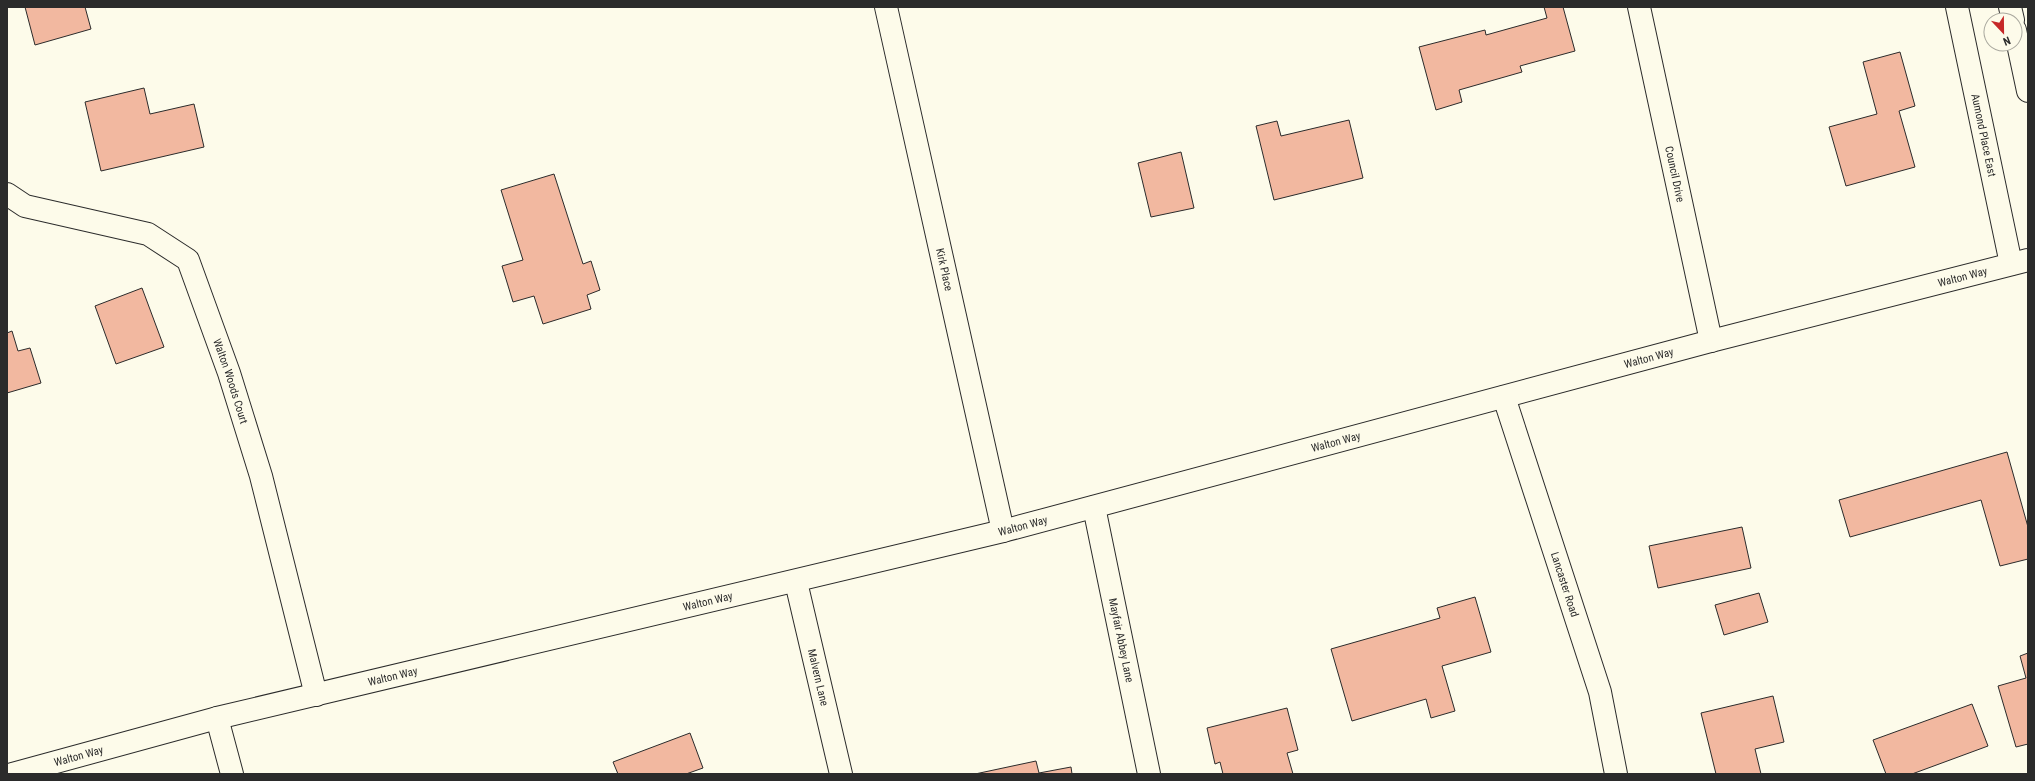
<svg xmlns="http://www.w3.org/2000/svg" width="2035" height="781" font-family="'Roboto Condensed',sans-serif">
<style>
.building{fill:#f2b8a0;stroke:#2b2b2b}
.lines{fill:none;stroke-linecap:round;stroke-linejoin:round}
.street-casing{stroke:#2b2b2b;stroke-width:24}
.secondary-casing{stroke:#2b2b2b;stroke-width:24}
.street{stroke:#fdfbea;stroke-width:22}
.secondary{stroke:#fdfbea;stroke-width:22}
.labels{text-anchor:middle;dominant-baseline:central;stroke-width:3;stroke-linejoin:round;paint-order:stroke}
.street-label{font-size:11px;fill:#2b2b2b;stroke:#fdfbea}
</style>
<rect width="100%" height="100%" fill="#fdfbea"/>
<path class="building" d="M25,7H85L91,29L35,45Z
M1544,7H1563L1575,51L1520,66L1522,72L1459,90L1462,102L1436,110L1419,47L1485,30L1486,35L1547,18Z
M1900,52L1915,106L1899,111L1915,167L1846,186L1829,127L1877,114L1863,62Z
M144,88L150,114L194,104L204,147L101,171L85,102Z
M1349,120L1363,178L1274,200L1256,126L1277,121L1281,136Z
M1181,152L1194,208L1151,217L1138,163Z
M554,174L583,264L591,261L600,290L587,295L591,309L543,324L534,296L513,302L502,266L523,260L501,190Z
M142,288L164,347L116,364L95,306Z
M12,331L18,351L30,348L41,383L7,393V333Z
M2007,452L2028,527V559L2000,566L1981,500L1850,537L1839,500Z
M1742,527L1751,568L1658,588L1649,546Z
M1759,593L1768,622L1724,635L1715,605Z
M1475,597L1491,652L1442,666L1455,711L1431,718L1426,699L1352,721L1331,649L1440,618L1437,608Z
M2028,653V744L2016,747L1998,686L2026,678L2020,656Z
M1773,696L1784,742L1755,749L1761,774H1716L1701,713Z
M1972,704L1988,746L1912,774H1886L1873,740Z
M1287,708L1298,750L1287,753L1293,774H1223L1220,762L1215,764L1207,728Z
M690,733L703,768L686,774H618L613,762Z
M1036,761L1039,773L1071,767L1072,774H975Z"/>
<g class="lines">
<g class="street-casing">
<g id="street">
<path id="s1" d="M886,7L1003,531"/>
<path id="s2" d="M1639,7L1711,341"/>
<path id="s3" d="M1957,7L2011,264"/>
<path d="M2010,7L2013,20"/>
<path d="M2015,30L2028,91"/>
<path id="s4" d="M7,194L25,206L148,234L188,260L229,373L261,476L316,695"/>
<path id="s5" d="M1504,397L1600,692L1616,774"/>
<path id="s6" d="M1094,507L1149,774"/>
<path id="s7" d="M796,582L841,774"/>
<path d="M217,718L232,774"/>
</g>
</g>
<g class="secondary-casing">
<g id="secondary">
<path id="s8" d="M12,774L217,718L1003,531L1711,341L2028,260"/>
</g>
</g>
<use href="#street" class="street"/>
<use href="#secondary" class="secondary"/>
</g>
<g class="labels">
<g class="street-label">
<text stroke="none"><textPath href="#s3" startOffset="131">Aumond Place East</textPath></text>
<text stroke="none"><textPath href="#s2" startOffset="171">Council Drive</textPath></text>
<text stroke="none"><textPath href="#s1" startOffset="269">Kirk Place</textPath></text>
<text stroke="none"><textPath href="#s8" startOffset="2013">Walton Way</textPath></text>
<text stroke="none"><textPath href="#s8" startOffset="1689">Walton Way</textPath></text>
<text stroke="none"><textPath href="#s4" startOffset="324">Walton Woods Court</textPath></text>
<text stroke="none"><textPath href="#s8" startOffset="1365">Walton Way</textPath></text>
<text stroke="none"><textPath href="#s8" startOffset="1041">Walton Way</textPath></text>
<text stroke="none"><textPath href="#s5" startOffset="197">Lancaster Road</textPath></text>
<text stroke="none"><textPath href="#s8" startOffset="717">Walton Way</textPath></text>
<text stroke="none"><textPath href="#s6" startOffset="136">Mayfair Abbey Lane</textPath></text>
<text stroke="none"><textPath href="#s8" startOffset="393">Walton Way</textPath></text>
<text stroke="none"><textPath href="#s7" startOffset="98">Malvern Lane</textPath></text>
<text stroke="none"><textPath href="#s8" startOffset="69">Walton Way</textPath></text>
</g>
</g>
<rect width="2035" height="781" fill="none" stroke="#2b2b2b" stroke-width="16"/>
<g transform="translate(2003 32) rotate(158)"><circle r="19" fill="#fdfbea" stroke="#a9a89e"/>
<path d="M0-3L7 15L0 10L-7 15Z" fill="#c62828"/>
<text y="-6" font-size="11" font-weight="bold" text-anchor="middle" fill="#2b2b2b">N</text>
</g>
</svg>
